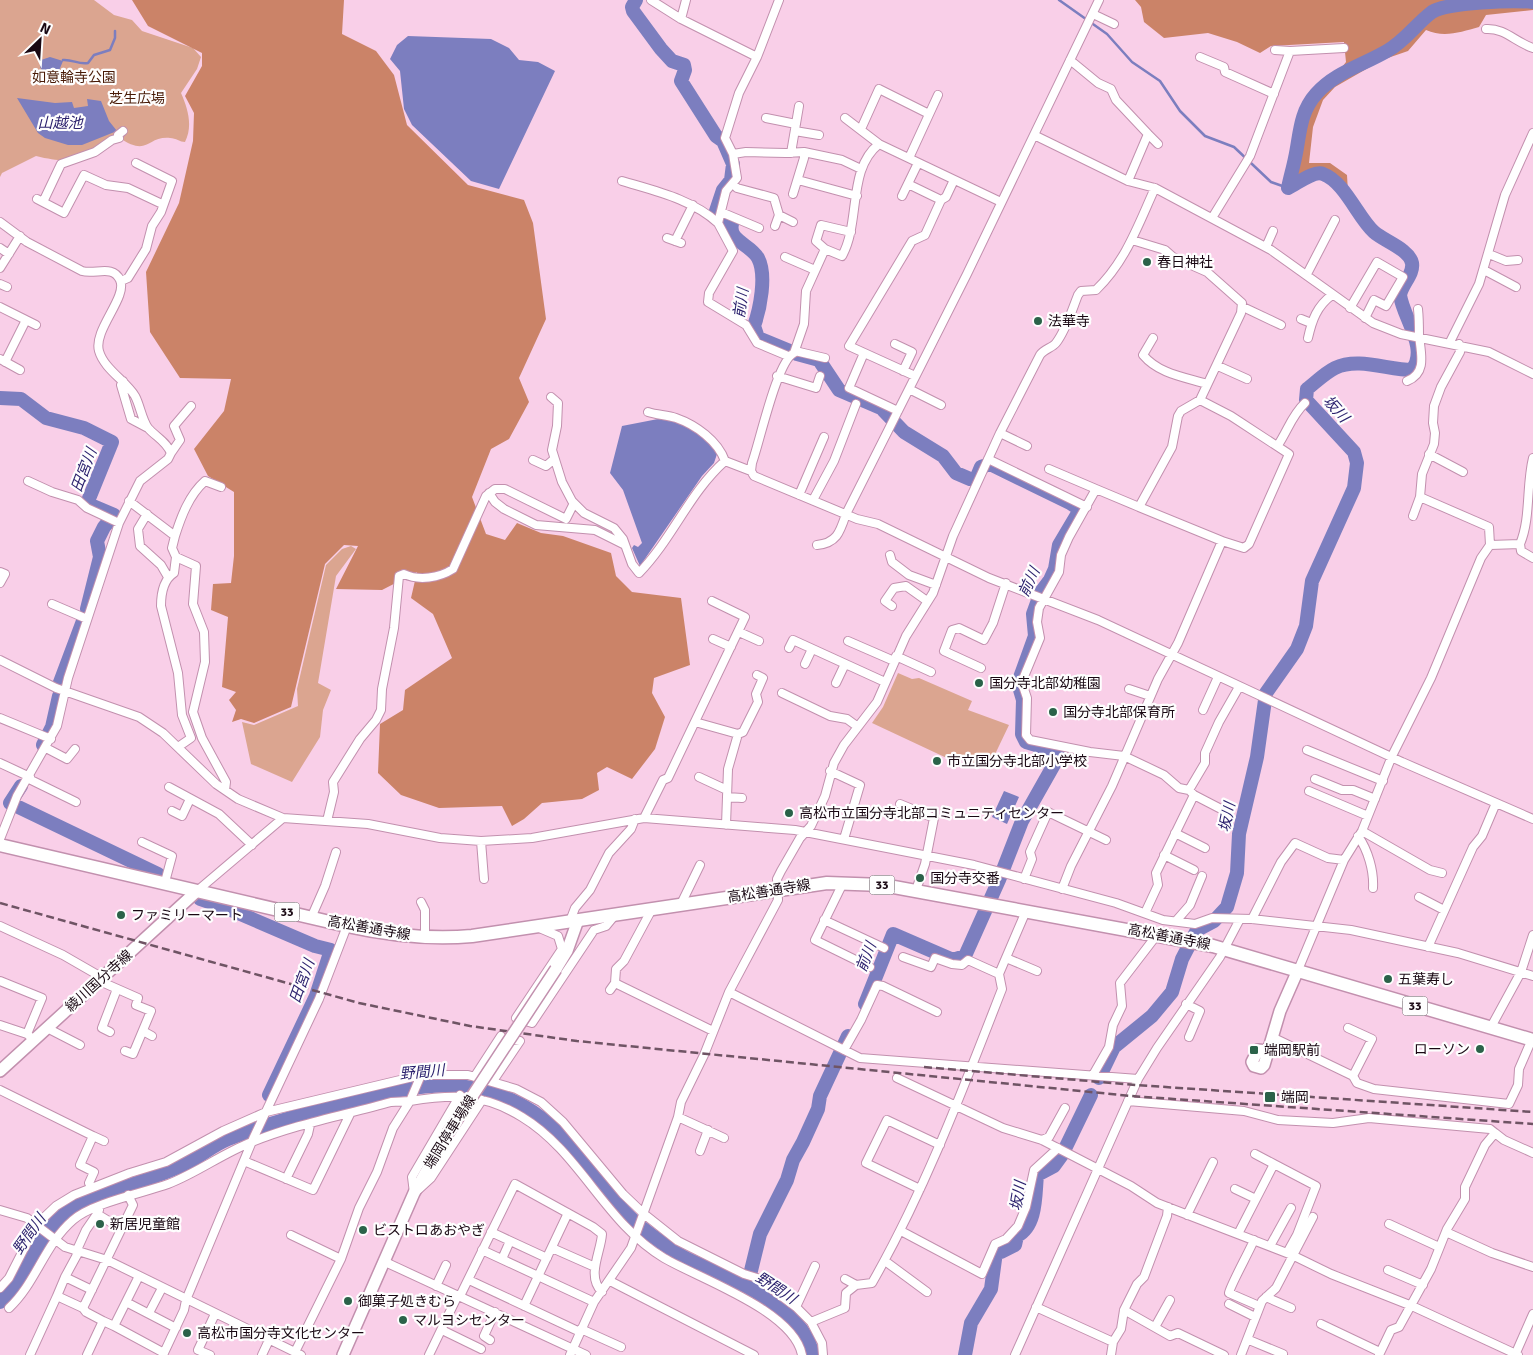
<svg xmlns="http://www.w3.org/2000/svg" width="1533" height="1355" font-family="Signika,'Noto Sans JP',sans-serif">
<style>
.green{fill:#dba590}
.forest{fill:#cb8368}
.water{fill:#7c7ebf}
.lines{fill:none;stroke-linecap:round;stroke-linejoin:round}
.stream{stroke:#7c7ebf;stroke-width:2.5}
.river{stroke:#7c7ebf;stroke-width:14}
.street-casing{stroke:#c290ae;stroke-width:10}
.secondary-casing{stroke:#c290ae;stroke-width:14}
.primary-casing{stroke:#c290ae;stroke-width:15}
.street{stroke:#fff;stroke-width:8}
.secondary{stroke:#fff;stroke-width:11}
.primary{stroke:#fff;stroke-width:12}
.rail{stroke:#6f5464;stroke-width:2.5;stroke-dasharray:8 4;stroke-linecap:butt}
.secondary-bridge-casing{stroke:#c290ae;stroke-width:14;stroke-linecap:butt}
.secondary-bridge{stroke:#fff;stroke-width:11}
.poi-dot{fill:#2b6249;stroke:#fefefe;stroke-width:2}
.labels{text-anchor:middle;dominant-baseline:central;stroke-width:4.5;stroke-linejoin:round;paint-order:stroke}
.shield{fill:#fefefe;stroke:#5e525a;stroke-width:1}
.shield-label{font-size:12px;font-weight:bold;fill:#190813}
.park-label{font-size:14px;fill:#481a06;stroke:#fefefe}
.poi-label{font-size:14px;fill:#190813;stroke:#fefefe;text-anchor:start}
.street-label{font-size:14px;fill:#190813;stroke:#fefefe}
.water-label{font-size:15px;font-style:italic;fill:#291f6c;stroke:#fefefe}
</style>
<rect width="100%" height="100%" fill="#f9cfe8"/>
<path class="green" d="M0,0H94L114,15L132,20L142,31L193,48L201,57L197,69L181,93C188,109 193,126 185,142C180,142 176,138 170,138C146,136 149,158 118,137C86,158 76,166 36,156L2,173L0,177Z
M351,546L356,549L336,576L318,683L331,690L323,710L320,737L292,782L251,764L242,722L254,725L298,706L297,689L326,565L342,549Z
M898,673L912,679L919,678L972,701L968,710L1009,725L988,769L959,756L951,760L872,723L883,707Z"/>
<path class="forest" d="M132,0H344L342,34L376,51L394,75L407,125L468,185L524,200L533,223L546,319L519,378L529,402L509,439L491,449L472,497L486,534L505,540L517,523L541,533L563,536L611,553L616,576L632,592L681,598L690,665L654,678L652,693L665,717L655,749L632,779L607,767L597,773L599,790L582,799L542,803L524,819L512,826L502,806L439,808L401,795L378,773L380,724L403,710L405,690L452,658L433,614L411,598L417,572L382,590L336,589L358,546L344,545L325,564L291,707L254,723L241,719L232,722L236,710L229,700L236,692L222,687L228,617L211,610L213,584L231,583L234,556V492L208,476L194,449L224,411L231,379L180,378L150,332L146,272L179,203L193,141L194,113L185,96L202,66V53L148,26Z
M1135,0H1446L1445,13L1462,10L1468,0H1533V10L1486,15L1479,27C1461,32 1444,38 1426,30L1408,51L1382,60L1335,87L1323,100L1313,127L1309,163H1330L1347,175L1348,192L1320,170L1293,182L1303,131L1312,106L1346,62L1344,42L1271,46L1260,53L1237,42L1208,33L1164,38L1144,22L1141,7Z"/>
<path class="water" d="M408,36L491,39L509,48L519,60L538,62L555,71L499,189L471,181L412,125L404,109L400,71L390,59L397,45Z
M50,57L63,61L58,73L54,75L43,72L40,67L41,60Z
M17,98L55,103L72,102L74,108L88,106L87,99L101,101L109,121L117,131L82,145H68L45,138L38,133Z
M658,419L675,420L703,436L718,451L714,463L702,476L640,566L632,548L634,545L638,547L642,543L623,490L610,473L622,426Z
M1004,791L1019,797L1007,824L992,817Z"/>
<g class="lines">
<path class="stream" d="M1059,0L1107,34L1132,62L1160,81L1180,111L1205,136L1234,147L1271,182L1288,188
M63,60C72,59 79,65 88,63L94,55L110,50L115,38V31"/>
<path class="river" d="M636,0L632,7L633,11L661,49L672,61L684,65L685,70L681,81L716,136L723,141L733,164L731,180L723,190L716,211L732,224C728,241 750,244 758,258C767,275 760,309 754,326L758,338L797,354L819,360L839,390L881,408L904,432L943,456L956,473L970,479H976L981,467L990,464L1070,503L1076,507L1078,513L1059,545L1055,569L1050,580L1041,592L1033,614L1035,636L1018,683L1023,700L1022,734L1026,742L1056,751L1058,755L1056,761L1022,821L999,880L965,956L953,960L893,934L865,1004
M0,398L21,399L46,418L84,428L112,442L88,501V504L114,515L104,527L97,541L100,557L87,609
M59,685L83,621
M43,745L52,727L59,696
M21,786L10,803L158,874
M200,899L229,909L315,946L331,950L316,996L269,1095
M1099,1078L1114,1047L1152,1016L1172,992L1182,959L1197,930L1214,921L1227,907L1237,873L1239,834L1257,757L1266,693L1297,649L1306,626L1312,581L1354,488L1357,463L1354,452L1306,400L1307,389C1316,382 1325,373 1335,368C1358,357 1388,370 1412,370C1429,348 1403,318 1400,295C1402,284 1414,274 1412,263C1409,249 1384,241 1374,232C1358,218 1345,182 1323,174C1314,170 1297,184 1288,188C1290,178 1293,168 1295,158C1300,136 1299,113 1316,94C1334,73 1363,65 1387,51C1405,41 1416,24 1432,12C1448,2 1514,0 1533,2
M747,1287L760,1234L787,1180L793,1160L803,1142L818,1109L820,1096L848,1036
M0,1302C36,1270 32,1230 82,1202C116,1189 154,1179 187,1163C201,1156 213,1145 228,1139C260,1126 296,1116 330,1107C400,1088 467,1068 533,1112C569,1136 592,1175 620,1207C637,1226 659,1241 680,1255C690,1261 701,1265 711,1269C744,1284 809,1315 812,1355
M965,1355L971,1323L991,1289L996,1252H1001L1015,1245L1017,1236C1037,1226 1035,1195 1037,1175L1054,1166L1062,1155L1091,1095"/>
<g class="street-casing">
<path id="street" d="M651,0L681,19L757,57L739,93L725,138L733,154
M1093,14L1114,24
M681,19L686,0
M1486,29C1505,28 1515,42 1533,48
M1275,50L1290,51
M757,57L779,0
M1200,57L1224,67L1225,72L1274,94
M1070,60L1098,83L1111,89L1116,100L1148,134L1128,181
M766,118L796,124
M845,118L879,144L1001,202
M861,129L879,89L929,114
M795,131L819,135
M1148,134L1158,144
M1034,135L1128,181L1155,188L1271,250L1373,323L1401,334L1489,352L1533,374
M791,153L799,106
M909,158L938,95
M798,180L857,196
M622,181C655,191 692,199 718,223
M733,184L737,188L774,198L779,215L775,226
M908,184L941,200
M793,194L804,158V152
M902,196L918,163
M37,199L64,213L84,175L106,185L128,188L162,204
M43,202L61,164L95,152L112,140L119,138L118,135L123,131
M721,212L759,228
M779,215L793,222
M1212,218L1250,156L1290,51L1344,48
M0,222L27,242L82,271C95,275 113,264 120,280C128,297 93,330 99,351C104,369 126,381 135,396C140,405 142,420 148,428C156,437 166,441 171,453L168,459L140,481L119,523L68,678L57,726L17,796L0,839
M851,232L821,225L816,241L825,249L842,256C861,222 847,169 879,144
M667,238L681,243
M675,241L693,205
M1266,247L1273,231
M0,248L9,254
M825,249L806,291L804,324L794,353C777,361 760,441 752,463L751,471L754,476L857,519L878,524L989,578L1098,620L1402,762L1533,819
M1489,254L1506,261L1518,260
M785,257L815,270
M0,268L20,236
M1484,270L1516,287
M1307,274L1335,220
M121,281L128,278L146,249L152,226L161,212L172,181L136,163
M0,284L7,287
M0,307L36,325
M1243,307L1281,325
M1350,308L1377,262L1403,277L1386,306L1374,300L1365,318
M1301,319L1311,323
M1153,338L1143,355C1159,374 1184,377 1207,384
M1308,338C1312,320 1317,306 1332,295
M1450,342L1479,284L1505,195L1533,133
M895,344L912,352L903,371
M1459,344L1460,352L1441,387L1434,406L1433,423L1435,433L1434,444L1422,474L1420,497L1489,527L1490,545
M795,351L825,358
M864,353L849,388L898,411
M788,356L757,343L746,325L708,302L709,293L733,251L718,223L726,191L737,178L733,154L746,152L786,153L804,152L842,160L861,169
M0,359L20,370
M5,362L26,320
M1218,366L1247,379
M777,376L816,388L820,376
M915,376L849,346L912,241L925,235L941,200L946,197L954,180
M123,381L121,385L131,419L148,428
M1407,381C1427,373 1421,354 1419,336C1419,327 1419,318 1418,309
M909,389L941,405
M551,397L558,403L557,426L552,450L562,482L572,501L584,513L614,528L623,539L632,564L639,573C673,538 689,493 725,461L751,471
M1200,400L1181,411L1178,416L1172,447L1139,507L1222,541
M648,412C657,415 667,415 676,418C696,425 718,441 725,461
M1000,433L1027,446
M1278,445C1288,430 1292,415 1305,403
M171,453L180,440L174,426L191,406
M1429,454L1463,472
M988,459L1087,507
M533,460L546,466L553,460
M1049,469L1096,489
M28,481L52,492L78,500L87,508L119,523
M489,493L495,502L504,509L536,525L595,530L625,545
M799,495L824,437
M813,500L834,461L856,404
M129,501L175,536L172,548L176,557L196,566L193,604L204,632L205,662L193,712L202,738L226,782L225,790
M1139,507L1096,489L1069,537L1061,555L1059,572L1039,608L1037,622L1040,638L1023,679V686L1027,698L1026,735L1030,740L1090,752L1124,756L1164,775L1179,788L1189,790L1205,763V753L1219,722L1239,687
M147,514L138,529L140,546L161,565L168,577
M1413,516L1420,497
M175,536C181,517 189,495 205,481L221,487
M1520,544L1521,551L1533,558
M817,545C837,543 840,532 846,514L967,274L1099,0
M890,555L892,562L909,575L936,585
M176,557L174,573C163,580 161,593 161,606L178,673L182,715L191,738L178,747
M0,572L5,574L0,583
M52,604L87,619
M892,606L885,601L894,588L906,586L927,601
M739,632L759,641
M713,639L731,647
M848,641L894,661
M789,648L793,640L885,682
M896,656L931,672
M0,660L56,688L139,717L163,733L216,784L238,799L283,818L368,824L440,838L481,841L532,838L644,818L795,830L974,865L1116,903L1163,920L1195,924L1212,918L1252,919L1351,930L1458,953L1533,976
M805,664L812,649
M981,668L944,651L952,630L959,628L984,640L993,623L1006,583
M836,683L845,664
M1129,689L1150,696
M782,693L830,716L847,719L858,727
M1203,710L1218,677
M0,718L51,739
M695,722L738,734L728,769L726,825
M738,734L743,732L758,702L756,694L763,678L757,675
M46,748L67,759L75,749
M1307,750L1383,781
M0,763L30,777
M830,771L860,785L844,839
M699,777L727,790
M29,779L76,802
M1315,779L1342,790H1353L1375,799
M169,787L219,814L252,845
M1309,791L1368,816
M1194,795L1221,809
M727,797L742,798
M900,804L934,818L925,864L916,890
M172,811L182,816L190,799
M644,818L663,780L668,778L745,617L712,601
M327,821L334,792L333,782L360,739L376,720L381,710L382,689L394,628L399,576L404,574C419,581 439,578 453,569L486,496L495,489H505L566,519L574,503
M1362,831L1430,870L1442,873
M1175,833L1205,848
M1358,836C1368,850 1374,871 1373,888
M481,841L484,879
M142,842L172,856L165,882
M1164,855L1194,870
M1024,879L1032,859L1030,852L1048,812L1106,840
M843,883L815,940L870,967
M1062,889L1071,866L1112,786L1158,679L1178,643L1222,541L1244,548L1249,544L1289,454L1231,416L1200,400L1241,313L1242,303L1207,272L1173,257L1165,250L1132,240
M197,891L283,818
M1419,897L1444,910
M421,902L425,910V937
M681,904L700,865
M1145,913L1158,885L1156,873L1194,795L1189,790
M311,918L325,886L336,852
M1252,919L1281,862L1295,843L1328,858L1344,860
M824,920L884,948
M570,921L575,908L590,890L609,853L631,829L635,819
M1176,921L1190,905L1202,876
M0,926L63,955L96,974L104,983L138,998L136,1005L151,1011L133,1054L125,1051
M537,927L558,936L562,949L516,1018L532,1023L594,930L606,926L615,915
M1428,947L1473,847L1482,836L1496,803
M903,957L931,967L935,958L952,964L962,965L968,960L999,974
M1006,958L1037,971
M1298,970L1344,860L1362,831L1392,756L1431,678L1481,558L1490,545L1520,544C1531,518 1526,486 1533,458
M0,981L42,998L27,1034L34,1040
M615,983L713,1031
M610,990L615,983L616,969L624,961L652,909
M729,992L860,1058L1138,1079
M1186,1004L1200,1011L1189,1037
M0,1025L27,1034
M1491,1027L1521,972L1533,935
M47,1028L80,1045
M1348,1028L1372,1039L1353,1076
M143,1031L152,1036
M110,1032L102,1028L117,989
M1272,1037L1353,1076L1357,1083L1374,1089L1509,1104L1518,1085L1519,1069L1532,1039
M844,1050L861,1020L877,985L883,986L937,1012
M421,1075L410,1101C453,1094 483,1093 522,1117C580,1152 605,1223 664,1258C700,1279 794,1311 802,1355
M1093,1075L1109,1047L1113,1025L1122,1006L1120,983L1153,940L1154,934
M475,1076L501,1036
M897,1078L1003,1128L1042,1140L1131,1186L1157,1203L1292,1255L1331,1274L1412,1306L1518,1355
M493,1081L520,1041L500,1038
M0,1090L93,1136L80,1165L94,1172L89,1183L92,1187
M1128,1101L1244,1111L1278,1120L1333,1123L1369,1118L1490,1129L1495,1133L1485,1145L1465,1187V1199L1447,1229L1431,1269L1399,1327L1391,1330L1379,1355
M678,1117L724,1138
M1495,1133L1504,1140L1533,1153
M93,1136L104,1141
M1042,1140L1049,1137L1065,1108
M700,1151L708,1130
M1255,1154L1274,1164
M244,1161L313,1190L350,1114
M286,1179L308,1134L310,1125
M419,1189L431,1178L482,1100
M920,1189L866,1163L887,1120L940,1145
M1235,1189L1256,1199
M414,1193L412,1177L460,1095
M0,1210L27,1218L65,1247L107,1260L301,1355
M99,1210L97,1214L122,1229
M1187,1215L1213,1162
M1389,1224L1439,1247
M901,1231L982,1274L995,1244L1006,1239L1018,1226L1026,1207L1034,1170L1058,1148
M491,1232L547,1258
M1446,1232L1492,1253L1533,1267
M1238,1234L1274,1164L1316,1186L1297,1235L1287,1253
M291,1235L341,1259
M1254,1240C1250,1250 1230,1286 1229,1293L1259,1306
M1270,1246L1291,1208
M552,1248L595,1267
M482,1250L594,1302
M76,1252L86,1230L97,1214
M502,1259L510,1241
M383,1261L586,1355
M885,1261L927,1292
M1388,1270L1423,1285
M65,1277L78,1253
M845,1279L856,1285
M469,1280L580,1332
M610,1281L754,1355
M436,1286L446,1265
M0,1288L9,1278L36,1225L56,1206L74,1195L130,1173L166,1162L223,1131L266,1112L421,1075H468L516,1089L541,1102L563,1122L623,1194L644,1214L678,1241L744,1274L757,1278L796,1307L811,1322L845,1308L846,1293L856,1285L872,1283C925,1190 963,1089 1002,989L999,974L1026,911
M57,1296L65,1277L92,1290
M460,1296L515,1184L593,1227L602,1234C601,1252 586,1276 602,1292
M1266,1297L1291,1308
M126,1302L176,1328
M1229,1304L1255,1317
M524,1306L568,1213
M796,1307L815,1266
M1036,1307L1113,1342
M9,1308C36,1283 44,1245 73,1220C92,1203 143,1193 168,1184C197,1173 223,1153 252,1142C296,1124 345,1115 391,1102L410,1101L393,1128L377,1172L359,1208L341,1259L295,1352
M1124,1310L1170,1336L1178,1333L1224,1355
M149,1313L162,1288
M103,1321L114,1326L139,1276
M811,1322L822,1343L823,1355
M1321,1324L1380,1352
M114,1326L164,1353
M1155,1327L1170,1300
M581,1329L621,1347
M442,1330L481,1349
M490,1340L484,1336L495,1312
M1249,1340L1283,1354
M30,1355L57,1296L83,1308
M87,1355L103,1321L86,1312L83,1308L133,1205L128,1195
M163,1355L184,1310L186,1300L253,1139L319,999L347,926
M210,1355L198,1350L215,1314
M262,1355L269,1340
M429,1355L457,1297
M570,1355L594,1302L631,1248L678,1117L681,1102L704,1055L729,992L778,900L777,879L781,871L800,838L811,826L825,796L834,763L844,745L877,702L906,636L933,593L953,536L1000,433L1040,355C1044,349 1052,348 1056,343C1066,330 1072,310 1078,295L1081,291L1096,290C1126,261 1138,225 1155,188
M1015,1355L1138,1079L1157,1048L1220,957L1240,919
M1111,1355L1113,1342L1121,1329L1124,1310L1137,1284L1144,1277L1167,1216L1168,1207
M1241,1355L1262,1301L1276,1288L1313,1217
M1515,1355L1533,1314"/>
</g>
<g class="secondary-casing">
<path id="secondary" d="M556,969L567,951L578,920
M1268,1051L1258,1050L1252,1062L1254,1066L1261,1068L1264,1065L1280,1011L1298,970
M0,1071L197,891
M343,1355L414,1193L448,1133"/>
</g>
<g class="primary-casing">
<path id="primary" d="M0,845L347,926C388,935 429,940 472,936L827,883L883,885L1213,946L1533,1040"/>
</g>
<use href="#street" class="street"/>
<use href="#secondary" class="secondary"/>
<use href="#primary" class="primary"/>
<path class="rail" d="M0,903L359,1003L470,1026L577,1041L1131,1096L1533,1124
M924,1067L1136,1085L1533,1112"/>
<g class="secondary-bridge-casing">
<path id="secondary-bridge" d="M448,1133L556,969"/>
</g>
<use href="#secondary-bridge" class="secondary-bridge"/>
</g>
<g class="poi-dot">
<circle cx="1147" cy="262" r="5"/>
<circle cx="1038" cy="321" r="5"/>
<circle cx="979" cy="683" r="5"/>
<circle cx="1053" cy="712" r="5"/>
<circle cx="937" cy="761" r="5"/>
<circle cx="789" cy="813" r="5"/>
<circle cx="920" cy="878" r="5"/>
<circle cx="121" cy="915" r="5"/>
<circle cx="1388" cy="979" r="5"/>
<circle cx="1480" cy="1049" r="5"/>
<rect x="1249" y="1045" width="10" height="10" rx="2.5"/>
<rect x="1264" y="1091" width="12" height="12" rx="2.5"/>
<circle cx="100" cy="1224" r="5"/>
<circle cx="363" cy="1230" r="5"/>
<circle cx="348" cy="1301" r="5"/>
<circle cx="403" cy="1320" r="5"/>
<circle cx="187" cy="1333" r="5"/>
</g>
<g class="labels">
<g class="shield">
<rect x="869.5" y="875.5" width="25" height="19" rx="4"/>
<rect x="274.5" y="902.5" width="25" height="19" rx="4"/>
<rect x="1402.5" y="996.5" width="25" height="19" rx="4"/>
</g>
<g class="shield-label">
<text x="882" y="885">33</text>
<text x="287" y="912">33</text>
<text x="1415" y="1006">33</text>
</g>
<g class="park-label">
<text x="74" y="77">如意輪寺公園</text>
<text x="137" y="98">芝生広場</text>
</g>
<g class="poi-label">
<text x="1157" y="262">春日神社</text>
<text x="1048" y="321">法華寺</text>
<text x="989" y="683">国分寺北部幼稚園</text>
<text x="1063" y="712">国分寺北部保育所</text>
<text x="947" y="761">市立国分寺北部小学校</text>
<text x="799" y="813">高松市立国分寺北部コミュニティセンター</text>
<text x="930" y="878">国分寺交番</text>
<text x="131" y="915">ファミリーマート</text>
<text x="1398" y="979">五葉寿し</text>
<text x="1470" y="1049" text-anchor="end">ローソン</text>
<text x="1264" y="1050">端岡駅前</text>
<text x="1281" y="1097">端岡</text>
<text x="110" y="1224">新居児童館</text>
<text x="373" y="1230">ビストロあおやぎ</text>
<text x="358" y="1301">御菓子処きむら</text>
<text x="413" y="1320">マルヨシセンター</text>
<text x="197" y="1333">高松市国分寺文化センター</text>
</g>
<g class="street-label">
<text transform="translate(769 891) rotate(-9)">高松善通寺線</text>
<text transform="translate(369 928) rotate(10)">高松善通寺線</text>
<text transform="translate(1169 937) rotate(11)">高松善通寺線</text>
<text transform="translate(99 981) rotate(-42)">綾川国分寺線</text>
<text transform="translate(450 1132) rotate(-58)">端岡停車場線</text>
</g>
<g class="water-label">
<text x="60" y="123">山越池</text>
<text transform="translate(741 303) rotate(-82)">前川</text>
<text transform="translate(1336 409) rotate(48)">坂川</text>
<text transform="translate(84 470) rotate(-69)">田宮川</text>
<text transform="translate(1029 582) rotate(-65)">前川</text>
<text transform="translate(1227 817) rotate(-79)">坂川</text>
<text transform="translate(866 957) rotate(-69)">前川</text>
<text transform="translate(302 981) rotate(-70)">田宮川</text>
<text transform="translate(422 1072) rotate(-5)">野間川</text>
<text transform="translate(1018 1196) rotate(-81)">坂川</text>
<text transform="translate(29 1234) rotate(-55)">野間川</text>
<text transform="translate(776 1288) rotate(33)">野間川</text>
</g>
</g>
<g transform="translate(40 40) rotate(25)" stroke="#fefefe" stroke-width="4" paint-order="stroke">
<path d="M0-4L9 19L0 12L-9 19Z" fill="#190813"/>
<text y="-8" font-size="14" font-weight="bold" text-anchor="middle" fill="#190813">N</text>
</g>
</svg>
